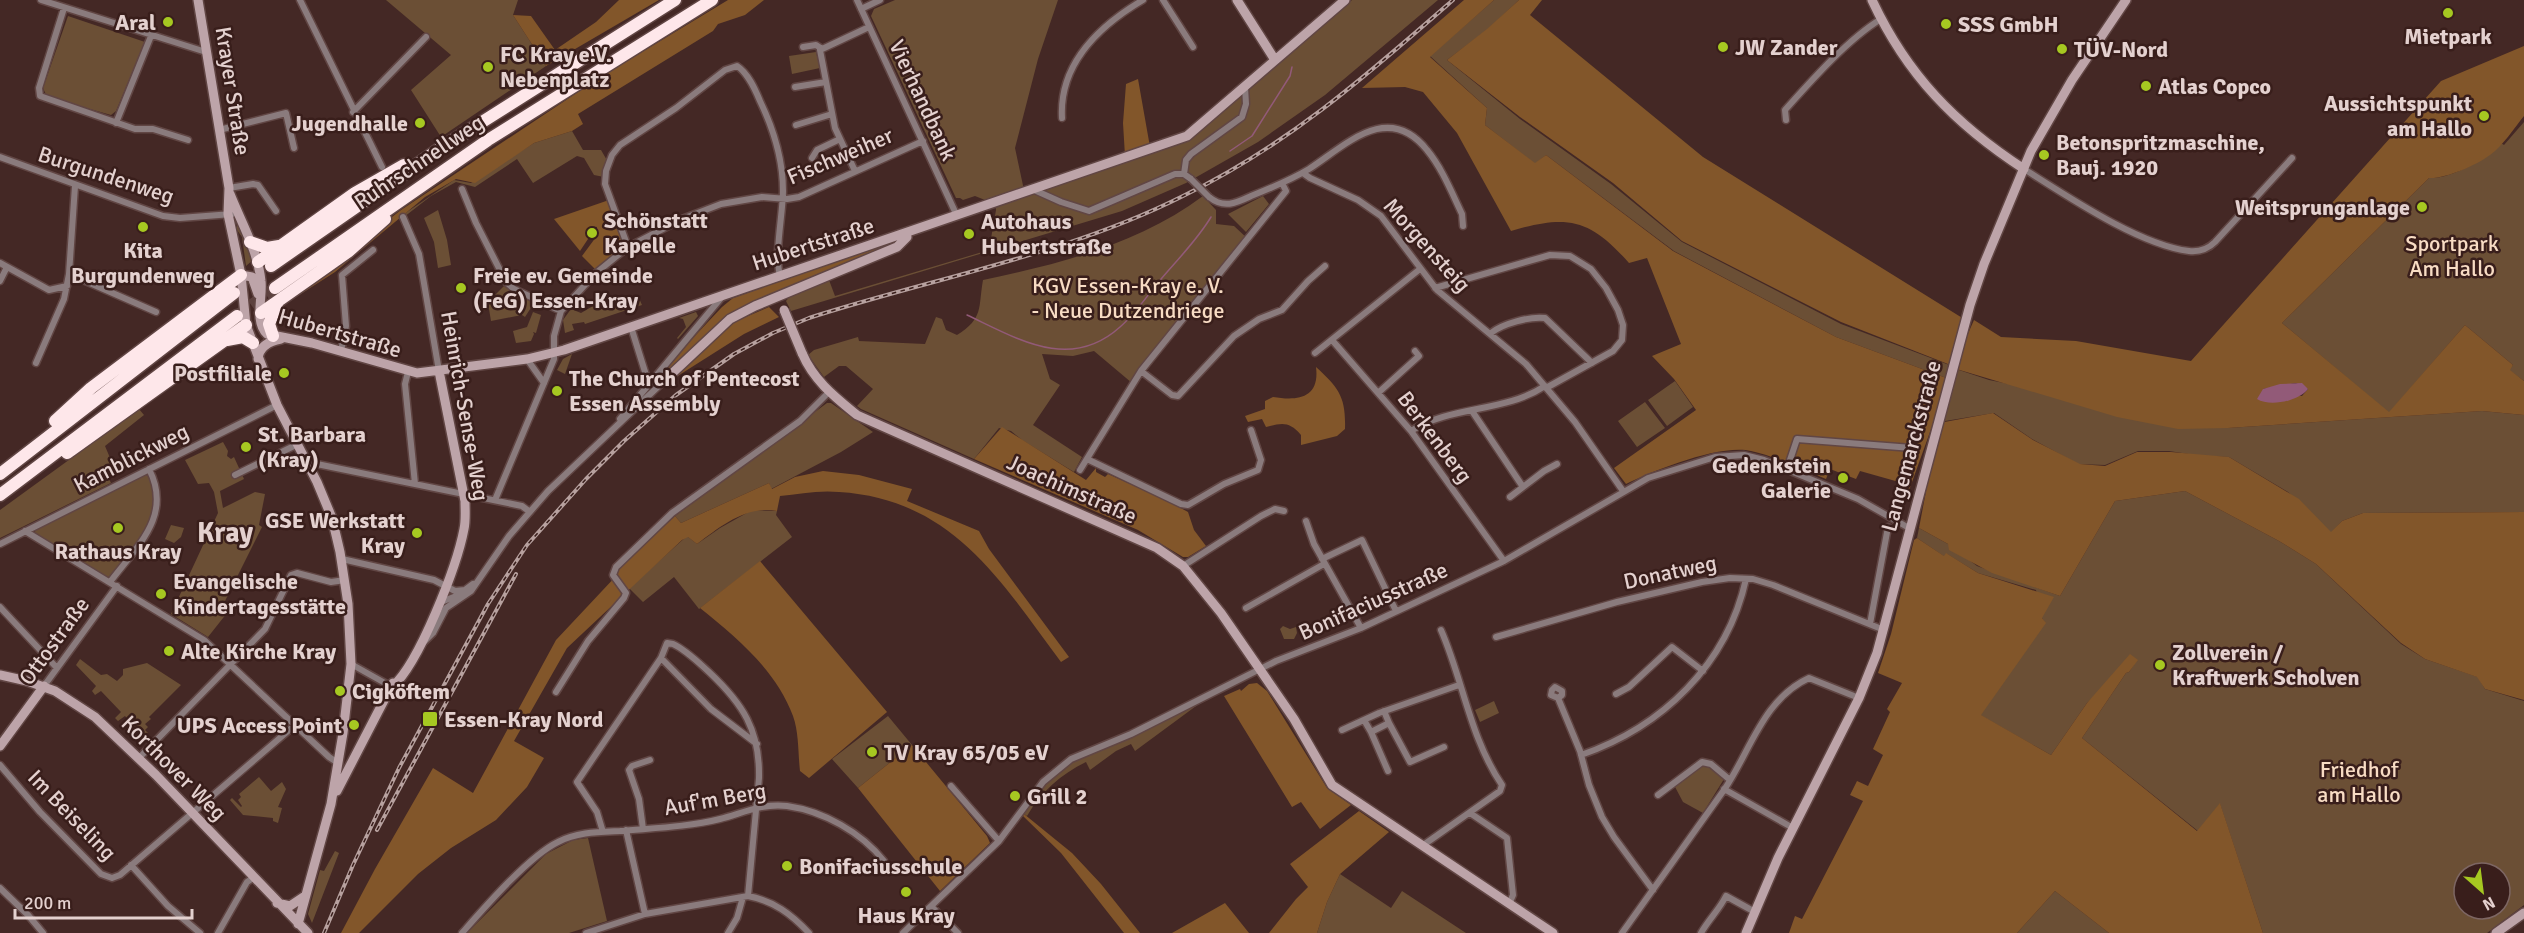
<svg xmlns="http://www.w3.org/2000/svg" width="2524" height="933" font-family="Signika,sans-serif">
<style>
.green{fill:#6b4f35;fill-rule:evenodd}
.forest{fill:#82562a;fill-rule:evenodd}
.water{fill:#925a78}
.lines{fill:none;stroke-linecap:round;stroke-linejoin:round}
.stream{stroke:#925a78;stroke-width:1.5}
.highway-tunnel{stroke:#5c413e;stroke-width:12;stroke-dasharray:12 6;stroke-linecap:butt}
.street-casing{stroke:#614644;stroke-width:9}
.secondary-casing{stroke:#614644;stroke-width:12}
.highway-casing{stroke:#614644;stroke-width:15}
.street{stroke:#8a7b7d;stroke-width:6}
.secondary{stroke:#bda4a9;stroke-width:9}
.highway{stroke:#fee7ea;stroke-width:12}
.rail-casing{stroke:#b7a19f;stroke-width:4}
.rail{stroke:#391e1b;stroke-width:1.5;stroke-dasharray:4.5;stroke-linecap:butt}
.street-bridge-casing{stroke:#614644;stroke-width:9;stroke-linecap:butt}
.secondary-bridge-casing{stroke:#614644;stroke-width:12;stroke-linecap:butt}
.street-bridge{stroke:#8a7b7d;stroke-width:6}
.secondary-bridge{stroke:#bda4a9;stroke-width:9}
.poi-dot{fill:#a6c821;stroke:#391e1b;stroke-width:2}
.labels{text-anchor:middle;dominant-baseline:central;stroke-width:5;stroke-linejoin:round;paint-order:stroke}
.poi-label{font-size:22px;font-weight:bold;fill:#e4d1cf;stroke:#391e1b;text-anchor:start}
.street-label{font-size:22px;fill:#e4d1cf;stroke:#391e1b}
.park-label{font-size:22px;fill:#f8dcc4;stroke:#391e1b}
.district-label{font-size:28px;font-weight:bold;fill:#e4d1cf;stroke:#391e1b}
</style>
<rect width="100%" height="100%" fill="#442825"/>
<path class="green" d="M386,0H518L513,15L546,66L441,137L411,90L451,55Z
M895,0H1058L1038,59L1015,148L1024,190L990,202L975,196L963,200L960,198H956L871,16L874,9Z
M1352,0H1438L1325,95L1258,142L1186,183L1122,211L791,311L786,301L790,296L829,280L835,296L989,250L996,210L995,202L1192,137Z
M1494,0H1519L1487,30L1447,60L1520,119L1611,184L1682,242L1841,324L1952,366L1949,379L1836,337L1674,251L1546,155L1535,164L1485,125L1487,108L1430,56Z
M68,16L145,42L116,111L111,115L47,97L43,88Z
M816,52L820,68L792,74L789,56Z
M2524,122V381L2509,370L2513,365L2465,325L2389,413L2282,323L2429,178C2451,179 2487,159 2501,143L2504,145Z
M572,131L583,150H601L608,162L604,177L594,175L584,158L577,156L533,183L517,159L475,187L456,182L431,196L404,217L401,216L454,180L471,183L534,143Z
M1203,196L1216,210V224L1234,226L1248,239L1132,383L1094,351L1073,356L1042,354L1050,379L1060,385L1033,425L1082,457L1074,472L1022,440L1011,431L999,428L974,459L861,409L857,406L873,389L846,366H839L824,377L808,355L814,350L858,337L859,341L925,344L936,317L942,319L946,330L957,335C984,318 978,308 983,280C1059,264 1139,244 1203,196Z
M1263,196L1269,204L1246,232L1228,214Z
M438,210L447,240L451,265L438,268L434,242L424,218Z
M237,224L254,259L246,266L242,237L237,230Z
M504,286L516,295L534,303L525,317L522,315L491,321L489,309L483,311L489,307L488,302Z
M612,295L616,304L638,296L642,305L585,324L584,322L572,324L574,330L565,333L563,320L571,309L581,313Z
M533,312L541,315L536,333L533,332L534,334L531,341L516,343L513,331L527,327Z
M696,312L698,316L678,339L677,338L686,327L683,319L679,318Z
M572,354L565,374L557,370L563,359Z
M1953,368L1989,380L2228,428L2482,411L2524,415V512L2363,513L2342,521L2331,533L2288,492L2229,457L2202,456L2169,451H2138L2105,465L2078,464L2032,439L1994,413L1939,422Z
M1675,381L1693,407L1667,426L1648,400Z
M1645,402L1665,428L1637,447L1618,421Z
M827,403H831L873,432L841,452L771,489L769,483L681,523L675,516Z
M139,409L144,415L105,446L116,472L108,477L111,483L0,538V510Z
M223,442L228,451L227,456L231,459L234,457L244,479L220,491L223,508L255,492L265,494L259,525L262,527L221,609L227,613L208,637L171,614L218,513L214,492L209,483L198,484L185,460Z
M148,472L157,500L150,524L108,580L36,537L34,533L36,530Z
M2185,491L2279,541L2316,564L2401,644L2425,659L2478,677L2485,689L2524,701V905L2487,933H2263L2220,804L2198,831L2082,738L2126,673L2129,672L2137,660L2087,703L2051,755L1980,715L2045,623L2042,618L2036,590L1978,573L1947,554L1945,557L1917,538L1919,528L1948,544L1977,566L2060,596L2115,501ZM2464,873H2500V909H2464Z
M752,510L777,511L776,515L792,537L699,609L674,577L643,602L629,588L687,536L697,544L720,528Z
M171,525L184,528L181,537L174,543L165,539Z
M1283,626L1290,629L1296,627L1297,633L1294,639H1284L1280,629Z
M80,659L101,675L107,674L117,681L123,675V669L147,663L181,685L149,717L151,719L145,724L148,727L145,730L148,733L143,737L125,716L118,721L115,718L121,712L101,691L95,695L92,691L96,686L76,665Z
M1211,695L1135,751L1131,744L1116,751L1090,770L1086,762C1061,774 1041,792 1027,816L1024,814L1036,793L1071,760Z
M1494,701L1499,713L1480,722L1475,710Z
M888,716L912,745L858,788L832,759Z
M1705,763L1724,779L1703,813L1683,802L1674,785Z
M259,777L271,791L282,782L286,789L278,807L282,808L278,823L273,821V818L243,815L230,800L232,798L241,807L242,806L238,800L241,797L239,794Z
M588,838L607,921L569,933H467L546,854L573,840Z
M335,851L339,853L312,923L308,914L320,870L324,871Z
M1340,874L1391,908L1402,891L1466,933H1317L1327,902Z
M2055,891L2109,933H2017Z"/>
<path class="forest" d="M619,0H659L546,66L513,15L531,16L555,50L596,22Z
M728,0H764L745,15L718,24L713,31L578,114L583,124L572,131L534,143L475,183L456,179L425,197L335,272L279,308L282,302L401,210L599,78Z
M1464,0H1494L1430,57L1487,108L1485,125L1535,163L1546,155L1673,251L1836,337L1949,379L1902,510L1895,508L1899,482L1860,471L1856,479L1830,469L1826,479C1803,470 1775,456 1751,451C1720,444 1655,470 1626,484L1614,468L1696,410L1674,379L1652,356L1681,344L1647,258L1629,263C1590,219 1568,214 1511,231L1457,133L1423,92L1405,87L1362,88Z
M1519,0H1542L1530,15L1703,157L1964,319L1953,366L1841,322L1682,241L1613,183L1520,117L1447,60L1487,29Z
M2524,46V116C2514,128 2503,146 2490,155C2477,165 2445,179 2429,178L2282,323L2389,412L2465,325L2513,365L2510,370L2524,381V415L2482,411L2228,428L2178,429L2117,417L1953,368L1974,320L2001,337L2076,341L2191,361L2441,81ZM2296,383L2308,389L2302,396L2263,389Z
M1138,79L1150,147L1125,156L1123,123L1126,84Z
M609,200L627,247L597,271L582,256L596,237L597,227L591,226L587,230L588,239L580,251L554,219Z
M901,238L896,245L764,298L664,376L661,372L722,307L733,298Z
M769,307L779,317L744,334L665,384L729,324Z
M1316,367C1339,388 1346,397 1345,429L1337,436L1301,445V435C1289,421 1282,423 1266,427L1262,419L1248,422L1245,416L1265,409V401L1273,397C1297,401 1320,399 1316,367Z
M1993,413L2033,440L2080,464L2105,466L2137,452H2171L2229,457L2299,499L2331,532L2342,521L2363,513L2524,512V700L2485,689L2477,677L2425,659L2401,643L2316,564L2279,541L2185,491L2115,501L2060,596L1992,573L1949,550L1948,544L1919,528L1939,423Z
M1002,427L1086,480L1096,468V472L1105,477L1108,474L1166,500L1188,512L1194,530L1206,546L1188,557H1183L1138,530L974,459Z
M823,471L859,475L912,489L907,501L979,531L989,549L1069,657L1061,662C1000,580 952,499 839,492C819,490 799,494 780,496L777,511C746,505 720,527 697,544L688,537L682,540L567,648L514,741L544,758L527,787L496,820L451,848L418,874L359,933H341L375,869L433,768L473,793L556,640L617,575L619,568L675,516L681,523L769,483L772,489L795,477Z
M1917,538L1944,556L1946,553L1978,573L2054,597L2042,618L2046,623L1981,715L2051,755L2087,703L2130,654L2138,660L2129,672L2126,673L2082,738L2197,831L2220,803L2263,933H2109L2055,891L2017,933H1789L1795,916L1802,919L1863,801L1850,795L1857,781L1868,786L1883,755L1873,749L1890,712L1887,709L1902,683L1878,673L1891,634L1914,540Z
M760,561L887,712L809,778L800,771C798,754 799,732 793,716C776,670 737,638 700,608Z
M1257,683L1267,691L1327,788L1351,805L1320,829L1301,802L1292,807L1224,696L1240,689L1241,691L1249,684Z
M912,745L987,836L990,843L940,891L858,788Z
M1359,811L1389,832L1340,874L1327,902L1317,933H1269L1296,899L1308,887L1290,864Z
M1024,814L1072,853L1101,884L1140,933H1124L1061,853L1023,816Z
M1225,903L1249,933H1172Z"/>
<path class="water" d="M2302,383L2308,389C2299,401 2270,407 2257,399L2263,389L2280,384Z"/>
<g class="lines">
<path class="stream" d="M1230,151L1252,136L1290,76L1292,67
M967,315C1018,339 1070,372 1120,327C1134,315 1145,299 1156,285C1174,263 1196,242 1211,217"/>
<path class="highway-tunnel" d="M237,316L275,288"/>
<g class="street-casing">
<path id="street" d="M41,0L206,52
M300,0L382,167
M857,0L957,216
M1163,0L1193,47
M64,8L39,88L40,96L135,129H153L188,140
M861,9L880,0
M803,47L816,45L822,49
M795,87L826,82
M353,112L426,37
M1062,118C1059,63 1099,26 1143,0
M1786,120L1785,110C1811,81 1848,39 1881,19
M116,123L151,36
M796,125L832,114
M219,130L286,113L294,148
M0,157L163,216L180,218L232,214
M812,158L817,150L840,139
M2024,169C2067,196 2139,245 2189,251C2199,252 2208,249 2215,242L2292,158
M855,171L835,128L820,50L869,27
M1303,173L1310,178L1358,200L1381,216L1437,290L1526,364L1575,422L1623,491
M1184,174L1186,160L1191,154L1242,117L1246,104L1245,87
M229,188L253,184L258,185L276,211
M462,189L476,223L506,282L514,289L561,311
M1032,189L1061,202L1089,211L1175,174H1184L1191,179
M1209,197C1224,209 1236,203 1251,196C1271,188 1291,180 1309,169C1346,145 1388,101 1427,150C1442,168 1452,193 1462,214L1463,226
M403,217L419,254L439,371
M628,247L605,184L606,171L612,155L620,145L676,108L725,70L737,66C748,73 755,89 760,101C773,128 783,159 783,191C783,213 774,255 780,275
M0,263L49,290L67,286
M69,274L156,312
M0,281L7,267
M1435,288L1550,255L1570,256L1591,269L1606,288L1618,310L1623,325L1622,340L1613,351L1546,388
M631,327L646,375L652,380L664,381
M1491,333C1502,324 1530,316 1545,318L1592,363
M1332,340L1411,431L1504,561
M341,351L346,326L342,275L373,250
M1315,353L1420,269
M527,359L544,383
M36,363L64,299L69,274L75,186
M1141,371L1172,395L1178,396L1234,336L1259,319L1282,310L1308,281L1325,266
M408,372L405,384L415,484
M1378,393L1419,356L1415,351
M1472,411L1523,487
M620,419L721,298
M1411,431C1452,405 1504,413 1545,386
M1087,459L1181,504L1188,505L1224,484L1258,470L1261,460L1251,430
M307,462L522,506L530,512
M1787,469L1797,439L1912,448
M1080,470L1141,371L1286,191L1282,183
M235,475L298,444
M1510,497L1544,471L1557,464
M495,500L554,359V336L561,311L596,273L628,247L682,219L721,204L762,197L787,199L799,197L923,141
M1306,521L1314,544L1361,628
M25,531L204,640L329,757L338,763
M0,544L277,405
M342,559L434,580L455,591L465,590L473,584
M1322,559L1362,540L1396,611
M1183,566L1261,516L1275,509L1284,511
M110,582C137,546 173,516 149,469
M441,602L464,593
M0,607L57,668
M1246,608L1324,564
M1870,624L1888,527
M1496,637L1617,602L1702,582L1730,578L1753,579L1773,585L1884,630
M425,641L433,633L446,608L471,591L509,536L548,491L664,381
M661,658L711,709L757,744
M351,664L392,687
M44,686L117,586
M556,692L588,641L624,598L626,593L613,575L616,567L672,513L800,421L829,392
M1616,694L1629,687L1672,647L1703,671
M1558,698L1562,695V691L1555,687L1552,690L1551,695L1558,698L1580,751L1589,785L1602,817L1614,837L1653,890
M1364,720L1371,732L1389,723L1384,711
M1389,723L1410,762L1444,747
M1342,730L1379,713L1459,685
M1371,732L1388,771
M1581,755C1662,727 1727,665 1746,579
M139,758L265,629L291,575L297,573L331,582L345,580
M0,765L40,812L101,874L112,878L120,875L295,725
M951,786L999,841
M1724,789L1793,828
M1658,795L1702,762L1711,764L1730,780
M1470,813L1507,838L1513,895L1509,904
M643,829L639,799L629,770L632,766L650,760
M626,830L645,914
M603,832L597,812L577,782L661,658L667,643L673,644C686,650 698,662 709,672C743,704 760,730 759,778L748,896
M1422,846L1500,791L1502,785C1470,738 1463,680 1441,630
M131,865L168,906L200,933
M0,888L28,915L43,933
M931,906L958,933
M218,933L247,882L253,878
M462,933C484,908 529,856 558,842C577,832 599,832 620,831C653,828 688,827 720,819C743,813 762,803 787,806C823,811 861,832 884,861
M586,933L645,914L748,896C774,901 791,914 809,933
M728,933L737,918L743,897
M903,933L999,841L1043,782L1071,759L1131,734L1276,661L1361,628L1504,561L1648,478L1715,457L1744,455L1764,460L1858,499L1909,528
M1622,933C1656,886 1690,838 1724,790C1750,752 1763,699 1809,678L1859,698
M1701,933C1709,919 1719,910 1726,896L1755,912"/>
</g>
<g class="secondary-casing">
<path id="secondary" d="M198,0L229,188L228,214L241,275L246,325L277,405L317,482L332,518L340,552L348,604L351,664L343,733L331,804L298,924
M1237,0L1275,60
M1872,0C1907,75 1955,124 2024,169
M230,194C241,222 258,251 261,281C263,297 254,322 267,334L312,343L417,373L527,359L564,350L1187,136L1345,0
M241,275L252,277L258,294
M802,353C814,381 835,397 857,415L1157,548L1183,566L1221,613L1294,719L1332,785L1553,933
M258,359C259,346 270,341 281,339
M664,381L730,319L755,306L897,247L907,237L906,233
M0,675L27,681L55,691L95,717L156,775L308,933
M392,687C419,664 457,566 464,529C466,520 465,510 465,501L439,371
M0,746L44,686
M337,791L393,683
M277,903L290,906L305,896
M1746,933L1778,858L1859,698L1877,653L1970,305L1984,264L2031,151L2072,80L2126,0
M2496,933L2524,913"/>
</g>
<g class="highway-casing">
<path id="highway" d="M250,242L267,248L279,246
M258,262L355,193L404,165
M271,266L441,148L675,0
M275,288L488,140L712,0
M261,313L349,251L385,219
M273,336L269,324L277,304
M227,340L243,337L253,343
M55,421L91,388L241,275
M67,453L246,325
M0,474L234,293
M0,495L237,316"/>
</g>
<use href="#street" class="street"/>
<use href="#secondary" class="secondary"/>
<use href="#highway" class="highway"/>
<g class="rail-casing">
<path id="rail" d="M377,830L516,574
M324,933L353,865L399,768L488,604L527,545L586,479L624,441L676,395L734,354L773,333L809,318C933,278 1066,255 1183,196C1288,145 1366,76 1453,0"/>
</g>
<use href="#rail" class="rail"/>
<g class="street-bridge-casing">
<path id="street-bridge" d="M1191,179L1209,197"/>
</g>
<g class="secondary-bridge-casing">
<path id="secondary-bridge" d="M784,310L802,353"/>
</g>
<use href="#street-bridge" class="street-bridge"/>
<use href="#secondary-bridge" class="secondary-bridge"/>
</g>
<g class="poi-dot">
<circle cx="2448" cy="13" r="6"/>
<circle cx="168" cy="22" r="6"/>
<circle cx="1946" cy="24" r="6"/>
<circle cx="1723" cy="47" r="6"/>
<circle cx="2062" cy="49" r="6"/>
<circle cx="488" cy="67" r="6"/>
<circle cx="2146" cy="86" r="6"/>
<circle cx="2484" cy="116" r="6"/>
<circle cx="420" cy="123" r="6"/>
<circle cx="2044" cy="155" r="6"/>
<circle cx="2422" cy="207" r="6"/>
<circle cx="143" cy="227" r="6"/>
<circle cx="592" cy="233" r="6"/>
<circle cx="969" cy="234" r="6"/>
<circle cx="461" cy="288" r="6"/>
<circle cx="284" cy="373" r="6"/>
<circle cx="557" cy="391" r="6"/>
<circle cx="246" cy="447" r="6"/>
<circle cx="1843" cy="478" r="6"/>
<circle cx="118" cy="528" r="6"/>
<circle cx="417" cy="533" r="6"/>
<circle cx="161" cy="594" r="6"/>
<circle cx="169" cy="651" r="6"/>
<circle cx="2160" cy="665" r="6"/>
<circle cx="340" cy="691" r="6"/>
<rect x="422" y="711" width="16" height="16" rx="3"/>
<circle cx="354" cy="725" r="6"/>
<circle cx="872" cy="752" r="6"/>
<circle cx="1015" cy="796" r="6"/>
<circle cx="787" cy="866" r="6"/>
<circle cx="906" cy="892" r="6"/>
</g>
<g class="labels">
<g class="poi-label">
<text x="156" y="22" text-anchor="end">Aral</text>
<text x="1958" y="24">SSS GmbH</text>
<text x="2448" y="36" text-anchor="middle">Mietpark</text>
<text x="1735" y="47">JW Zander</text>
<text x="2074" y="49">TÜV-Nord</text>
<text x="500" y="54">FC Kray e.V.<tspan x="500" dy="25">Nebenplatz</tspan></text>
<text x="2158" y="86">Atlas Copco</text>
<text x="2472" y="103" text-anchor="end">Aussichtspunkt<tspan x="2472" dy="25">am Hallo</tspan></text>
<text x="408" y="123" text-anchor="end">Jugendhalle</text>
<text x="2056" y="142">Betonspritzmaschine,<tspan x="2056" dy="25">Bauj. 1920</tspan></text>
<text x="2410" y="207" text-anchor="end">Weitsprunganlage</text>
<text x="604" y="220">Schönstatt<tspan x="604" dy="25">Kapelle</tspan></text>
<text x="981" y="221">Autohaus<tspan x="981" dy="25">Hubertstraße</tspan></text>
<text x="143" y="250" text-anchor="middle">Kita<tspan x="143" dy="25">Burgundenweg</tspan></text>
<text x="473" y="275">Freie ev. Gemeinde<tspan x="473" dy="25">(FeG) Essen-Kray</tspan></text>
<text x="272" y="373" text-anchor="end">Postfiliale</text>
<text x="569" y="378">The Church of Pentecost<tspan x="569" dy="25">Essen Assembly</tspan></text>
<text x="258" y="434">St. Barbara<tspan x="258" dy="25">(Kray)</tspan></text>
<text x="1831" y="465" text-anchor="end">Gedenkstein<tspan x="1831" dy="25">Galerie</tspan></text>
<text x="405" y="520" text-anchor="end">GSE Werkstatt<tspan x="405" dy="25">Kray</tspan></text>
<text x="118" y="551" text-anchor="middle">Rathaus Kray</text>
<text x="173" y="581">Evangelische<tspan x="173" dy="25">Kindertagesstätte</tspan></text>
<text x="181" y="651">Alte Kirche Kray</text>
<text x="2172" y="652">Zollverein /<tspan x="2172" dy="25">Kraftwerk Scholven</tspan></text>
<text x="352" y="691">Cigköftem</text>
<text x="444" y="719">Essen-Kray Nord</text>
<text x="342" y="725" text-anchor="end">UPS Access Point</text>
<text x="884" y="752">TV Kray 65/05 eV</text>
<text x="1027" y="796">Grill 2</text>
<text x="799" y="866">Bonifaciusschule</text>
<text x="906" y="915" text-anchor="middle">Haus Kray</text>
</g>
<g class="street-label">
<text transform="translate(233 91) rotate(81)">Krayer Straße</text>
<text transform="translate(923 100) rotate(65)">Vierhandbank</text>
<text transform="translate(840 156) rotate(-23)">Fischweiher</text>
<text transform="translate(419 162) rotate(-34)">Ruhrschnellweg</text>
<text transform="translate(106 175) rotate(18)">Burgundenweg</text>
<text transform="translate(813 244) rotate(-18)">Hubertstraße</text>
<text transform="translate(1427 245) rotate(48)">Morgensteig</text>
<text transform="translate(340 333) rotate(16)">Hubertstraße</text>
<text transform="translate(465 406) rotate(80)">Heinrich-Sense-Weg</text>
<text transform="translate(1435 437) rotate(53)">Berkenberg</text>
<text transform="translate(1911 446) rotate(-75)">Langemarckstraße</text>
<text transform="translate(131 458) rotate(-27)">Kamblickweg</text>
<text transform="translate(1072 489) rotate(24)">Joachimstraße</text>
<text transform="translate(1670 572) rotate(-12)">Donatweg</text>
<text transform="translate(1373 601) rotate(-24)">Bonifaciusstraße</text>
<text transform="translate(54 641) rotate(-54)">Ottostraße</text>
<text transform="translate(174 768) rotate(45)">Korthover Weg</text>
<text transform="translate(715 799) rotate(-10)">Auf'm Berg</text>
<text transform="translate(72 815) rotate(46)">Im Beiseling</text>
</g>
<g class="park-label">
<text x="2452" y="243">Sportpark<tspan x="2452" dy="25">Am Hallo</tspan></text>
<text x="1128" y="285">KGV Essen-Kray e. V.<tspan x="1128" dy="25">- Neue Dutzendriege</tspan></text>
<text x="2359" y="769">Friedhof<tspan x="2359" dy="25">am Hallo</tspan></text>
</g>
<g class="district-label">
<text x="225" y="533">Kray</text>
</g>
</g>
<g transform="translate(2482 891) rotate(152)"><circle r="28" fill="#391e1b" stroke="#7d6663" stroke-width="1.5"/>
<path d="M0-4.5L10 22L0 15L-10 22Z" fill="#a6c821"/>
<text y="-9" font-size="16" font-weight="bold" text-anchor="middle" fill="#e4d1cf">N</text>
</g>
<path d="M15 909v9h177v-9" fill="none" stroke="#e4d1cf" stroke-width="3"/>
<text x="24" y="909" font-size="18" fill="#e4d1cf" stroke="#391e1b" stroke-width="4.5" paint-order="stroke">200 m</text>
</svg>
